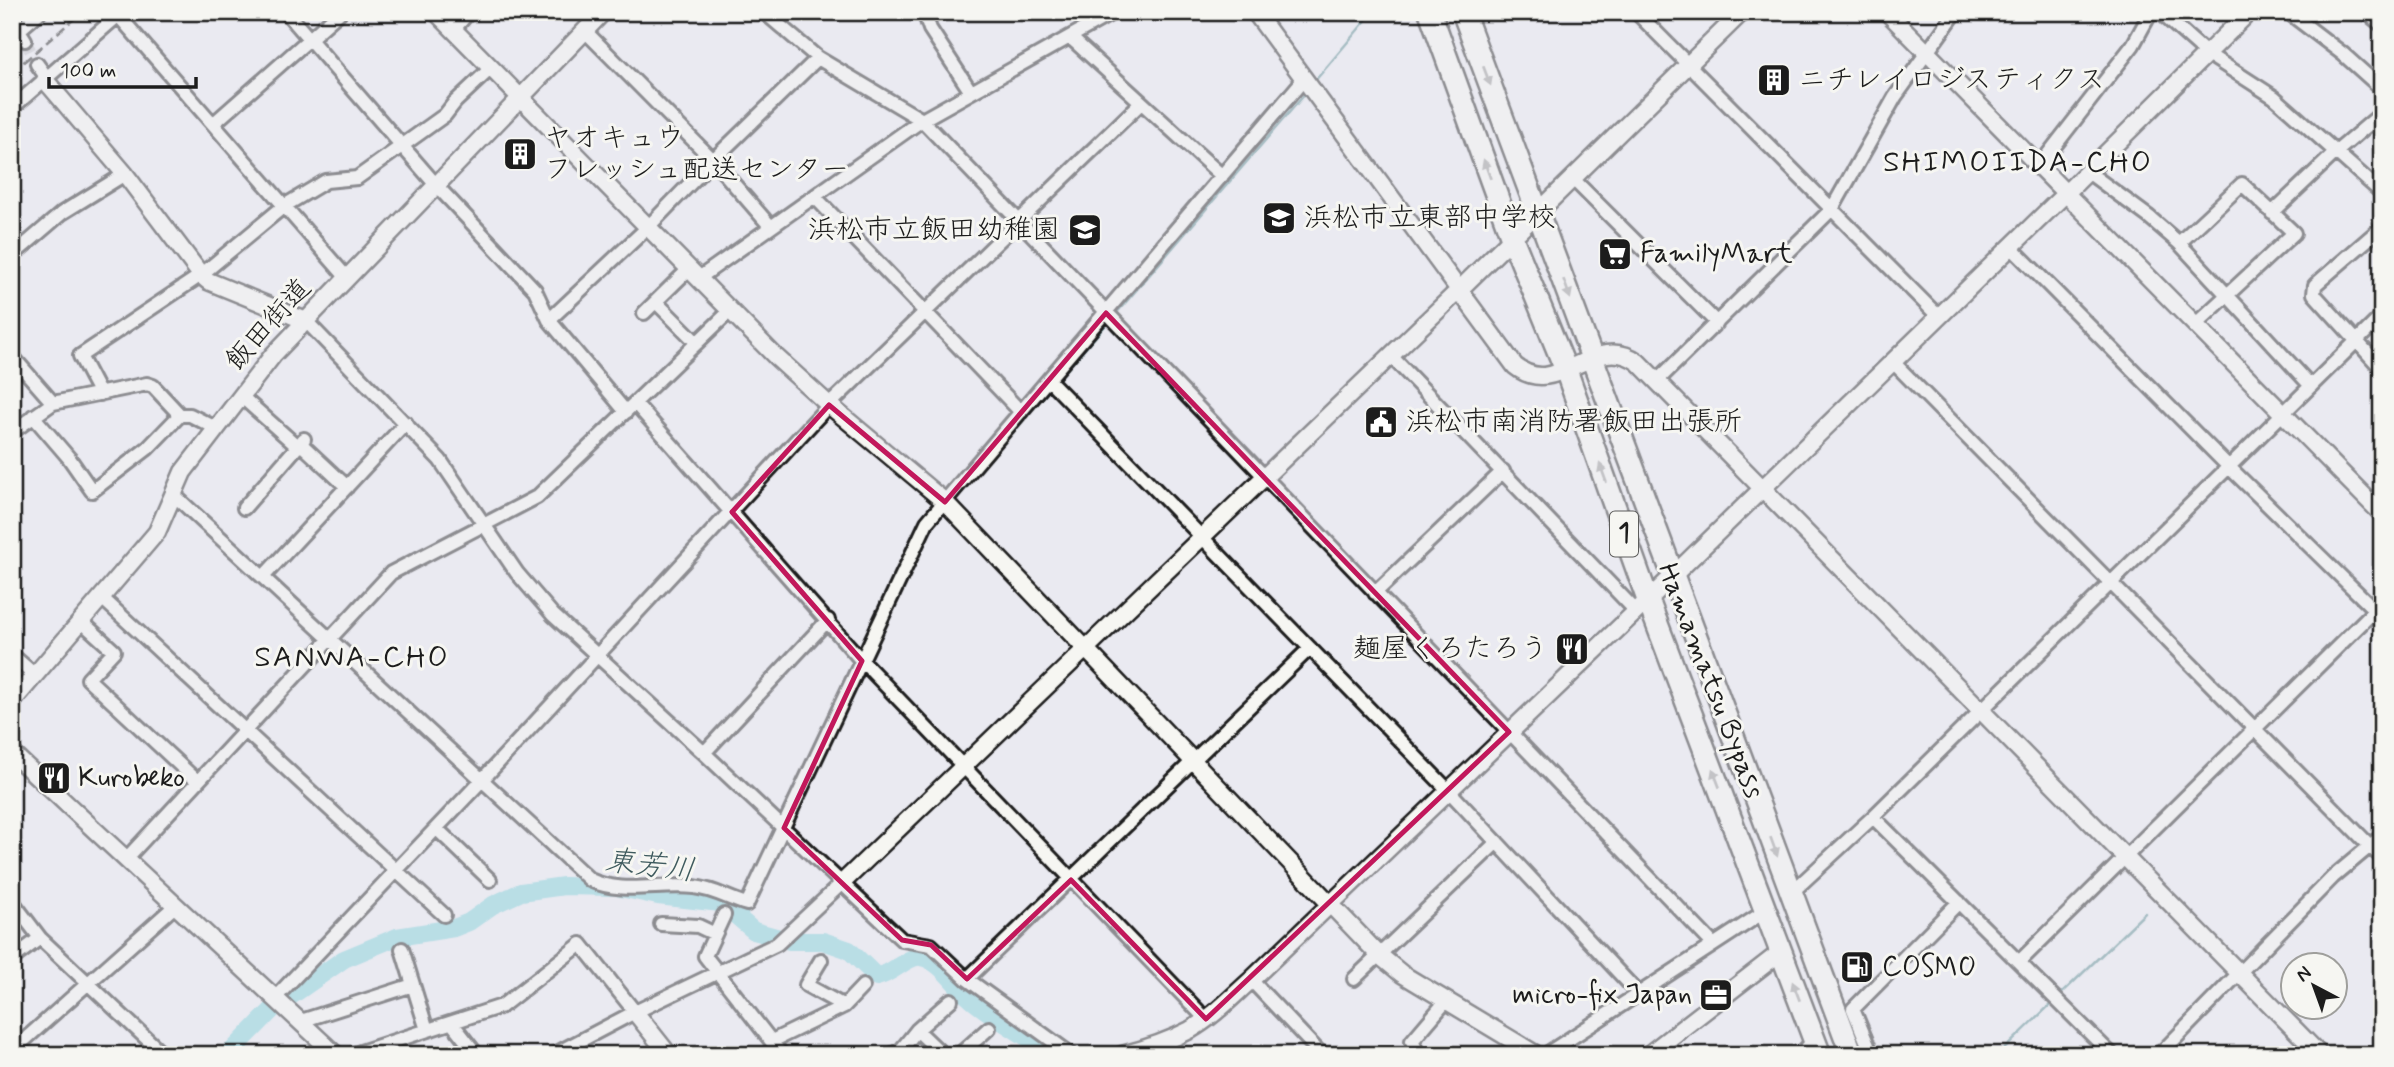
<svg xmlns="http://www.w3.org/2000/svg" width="2394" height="1067" font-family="Mynerve,'Klee One',sans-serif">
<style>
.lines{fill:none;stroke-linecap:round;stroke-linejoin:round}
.stream{stroke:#57888d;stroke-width:2.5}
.river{stroke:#7fd0d8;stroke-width:18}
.street-tunnel{stroke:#c1c1c6;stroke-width:12;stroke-dasharray:12 6;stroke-linecap:butt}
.street-casing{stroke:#1c1c1c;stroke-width:18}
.secondary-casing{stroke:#1c1c1c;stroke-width:21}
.highway-casing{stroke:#1c1c1c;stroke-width:26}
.street{stroke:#f6f6f2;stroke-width:12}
.secondary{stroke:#f6f6f2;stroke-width:16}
.highway{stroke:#f6f6f2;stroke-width:21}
.rail{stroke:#1c1c1c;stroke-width:2.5;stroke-dasharray:10 5;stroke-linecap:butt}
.oneway{fill:#949492}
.marked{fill:none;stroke:#c2185b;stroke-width:5;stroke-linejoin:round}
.labels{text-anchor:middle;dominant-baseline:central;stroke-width:6;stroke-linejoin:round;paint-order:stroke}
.shield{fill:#f6f6f2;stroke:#5d5d5c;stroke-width:2}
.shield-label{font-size:26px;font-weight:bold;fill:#1c1c1c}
.poi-label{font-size:28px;fill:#1c1c1c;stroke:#f6f6f2;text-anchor:start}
.street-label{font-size:28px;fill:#1c1c1c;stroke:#f6f6f2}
.neighbourhood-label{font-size:30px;letter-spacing:2px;fill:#1c1c1c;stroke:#f6f6f2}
.water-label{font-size:30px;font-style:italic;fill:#3f5b5e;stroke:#f6f6f2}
</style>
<rect width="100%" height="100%" fill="#eaeaf1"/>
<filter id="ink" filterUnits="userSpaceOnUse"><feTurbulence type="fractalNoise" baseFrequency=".0143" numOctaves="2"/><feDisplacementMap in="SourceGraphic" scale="14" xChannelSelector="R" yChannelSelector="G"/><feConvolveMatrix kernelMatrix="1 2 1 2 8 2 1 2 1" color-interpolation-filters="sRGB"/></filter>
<g filter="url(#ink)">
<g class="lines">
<path class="stream" d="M1314,82L1373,12
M1114,316L1306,93
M1056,382L1109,321
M953,501L1052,387
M926,537L931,527L944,512
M791,826L812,781
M743,923L750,907
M2059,996L2145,913
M1998,1055L2052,1003"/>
<path class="river" d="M228,1055L275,1007L344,959L397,937L454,928L469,922L493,905L521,892L564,886L616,887L658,896L721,903L754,931L790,941H823L849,950L877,977C893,974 908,955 921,957C940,960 956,987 971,999C996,1020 1026,1035 1052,1055"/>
<path class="street-tunnel" d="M25,40L37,64"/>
<g class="street-casing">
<path id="street" d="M286,12L436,185L535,290L549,320L626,412
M764,12L818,58L922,120L1713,944
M924,12L930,29L971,92
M1636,12L1939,317
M2160,12L2206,53L2274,97L2382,193
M2288,12L2343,54L2382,89
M2366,12L2382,25
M118,15L347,278
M12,19L25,40
M453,30L469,12
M585,31L713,160L771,227
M12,36L40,12
M1070,37L1222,176
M37,64L47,78
M12,108L122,12
M213,124L340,12
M2039,166L2133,45L2151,12
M2088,172L2149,217L2179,243L2311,386
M1572,178L1717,323
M815,197L1021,412
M2272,213L2335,153L2382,113
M2382,227L2315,285L2314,294L2382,369
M2179,243L2242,184L2294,233L2195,325
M2010,246L2228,466L2375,610
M12,256L62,213L125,174
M699,278L922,120L1114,12
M656,302L697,343
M644,313L689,269
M549,320L648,227L713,160L818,58
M306,321L440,460L517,573L553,615L704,753L902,940L931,945L967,979L1072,1055
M1390,355L1636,611
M12,356L53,403
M1893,362L2382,858
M1049,380L1448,790L1638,993
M1658,380L1832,209L1895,97L1956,12
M100,394L80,356L201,275L284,206L326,181L357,178L445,115L455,102L490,69
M241,396L298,447
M635,403L862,661L1206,1019
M33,416L69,458L92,491L148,448L180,415
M12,432L53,403L147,384L153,386L180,415H190L216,428
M300,443L347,487
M173,494L590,880C622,895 660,883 694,887C717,890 726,898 747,904L927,522L1304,79
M244,508L304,439
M264,576L406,423
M1375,593L1503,471
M101,597L444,915
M81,621L114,651L88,679L197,781
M12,655L35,675
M704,753L828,620
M1873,817L2112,1055
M437,829L490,880
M126,859L391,573L537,497L730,311
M1791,893L1873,817L2382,316
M12,901L40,938L164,1055
M724,915L705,956L782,1055
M661,924L698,926L715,934
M402,949L427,1030
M12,959L40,938
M821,960L806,985L844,1006
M2019,962L2382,603
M967,979L1310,648
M1354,979L1497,842
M1251,980L1322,1055
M275,998L482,780L829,405L1141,103
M301,1021L413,985
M452,1023L477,1055
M917,1030L943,1055
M772,1041L844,1006L863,986
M12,1051L176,905
M351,1055L502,1006L581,944L635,1012
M553,1055L635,1012L777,944L842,883
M891,1055L901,1050L917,1030L951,1000
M959,1055L989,1028
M1419,1055L1412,1041L1447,1000
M1545,1055L1767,910
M1800,1055L1815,1039
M1872,1055L1853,1009L1959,902
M2159,1055L2333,877L2382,836"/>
</g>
<g class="secondary-casing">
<path id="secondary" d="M436,12L776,357L829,405L945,502L1379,955L1402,974L1537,1055
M1255,12L1515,366C1558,401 1594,330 1638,362L2320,1055
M1887,12L2382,514
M45,80L125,174L201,275L208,281L306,321
M12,702L157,532L183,472L273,355L603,12
M12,753L336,1055
M842,883L1458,291L1742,12
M635,1012L669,1055
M1122,1055C1145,1049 1169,1041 1190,1030C1213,1017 1232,997 1251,980L1648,600L2065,194L2249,12
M1648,1055L1782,951"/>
</g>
<g class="highway-casing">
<path id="highway" d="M1430,12L1512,238L1566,370L1648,600L1820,1055
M1463,12L1852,1055"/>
</g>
<use href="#street" class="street"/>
<use href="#secondary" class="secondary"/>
<use href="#highway" class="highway"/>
<path class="rail" d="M12,72L82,12"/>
</g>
<defs><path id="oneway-solid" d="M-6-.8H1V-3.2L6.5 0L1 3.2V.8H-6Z" transform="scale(1.75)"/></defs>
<g class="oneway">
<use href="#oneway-solid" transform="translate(1487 76) rotate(69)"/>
<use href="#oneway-solid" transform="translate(1487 169) rotate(-110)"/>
<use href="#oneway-solid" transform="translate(1567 289) rotate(70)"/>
<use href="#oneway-solid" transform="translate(1603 473) rotate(-110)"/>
<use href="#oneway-solid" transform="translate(1716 778) rotate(-111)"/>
<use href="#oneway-solid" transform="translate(1774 847) rotate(70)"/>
<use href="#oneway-solid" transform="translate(1796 991) rotate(-111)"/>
</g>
</g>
<path d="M0 0H2394V1067H0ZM1106,313L1509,732L1206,1019L1071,880L967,979L931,945L902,940L784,828L862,661L732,512L829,405L945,502Z" fill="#eaeaf1" fill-opacity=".55" fill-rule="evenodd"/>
<path class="marked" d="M1106,313L1509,732L1206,1019L1071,880L967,979L931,945L902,940L784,828L862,661L732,512L829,405L945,502Z"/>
<defs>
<g id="building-square" transform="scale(1.75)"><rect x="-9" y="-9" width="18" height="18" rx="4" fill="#1c1c1c" stroke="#f6f6f2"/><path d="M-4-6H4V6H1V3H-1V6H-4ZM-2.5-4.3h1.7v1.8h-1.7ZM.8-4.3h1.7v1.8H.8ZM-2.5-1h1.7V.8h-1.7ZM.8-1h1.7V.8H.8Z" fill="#fff"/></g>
<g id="school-square" transform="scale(1.75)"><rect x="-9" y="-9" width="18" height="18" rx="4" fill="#1c1c1c" stroke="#f6f6f2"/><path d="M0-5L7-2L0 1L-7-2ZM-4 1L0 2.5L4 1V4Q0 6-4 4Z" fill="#fff"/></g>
<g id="supermarket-square" transform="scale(1.75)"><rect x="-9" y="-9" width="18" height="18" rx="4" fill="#1c1c1c" stroke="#f6f6f2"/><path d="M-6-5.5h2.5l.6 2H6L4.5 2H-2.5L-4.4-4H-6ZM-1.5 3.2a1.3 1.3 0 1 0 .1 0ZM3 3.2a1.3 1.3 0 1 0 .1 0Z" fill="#fff"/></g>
<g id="civic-square" transform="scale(1.75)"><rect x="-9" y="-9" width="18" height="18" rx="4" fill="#1c1c1c" stroke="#f6f6f2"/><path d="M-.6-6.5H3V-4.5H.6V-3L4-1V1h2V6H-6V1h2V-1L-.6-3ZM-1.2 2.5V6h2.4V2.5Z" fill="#fff"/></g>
<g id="restaurant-square" transform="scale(1.75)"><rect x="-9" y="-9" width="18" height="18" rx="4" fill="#1c1c1c" stroke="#f6f6f2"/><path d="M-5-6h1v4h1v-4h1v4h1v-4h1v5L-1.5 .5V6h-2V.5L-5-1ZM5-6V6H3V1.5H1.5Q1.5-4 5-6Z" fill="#fff"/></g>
<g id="fuel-square" transform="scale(1.75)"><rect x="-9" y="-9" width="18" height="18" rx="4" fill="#1c1c1c" stroke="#f6f6f2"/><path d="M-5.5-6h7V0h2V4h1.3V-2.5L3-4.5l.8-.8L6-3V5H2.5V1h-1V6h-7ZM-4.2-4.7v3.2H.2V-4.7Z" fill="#fff"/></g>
<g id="office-square" transform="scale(1.75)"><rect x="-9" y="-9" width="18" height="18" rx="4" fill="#1c1c1c" stroke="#f6f6f2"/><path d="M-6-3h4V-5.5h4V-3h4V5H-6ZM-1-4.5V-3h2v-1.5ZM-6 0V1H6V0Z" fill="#fff"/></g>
</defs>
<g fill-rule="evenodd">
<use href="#building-square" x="1774" y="80"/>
<use href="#building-square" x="520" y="154"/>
<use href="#school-square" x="1279" y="218"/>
<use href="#school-square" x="1085" y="230"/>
<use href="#supermarket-square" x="1615" y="254"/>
<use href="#civic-square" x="1381" y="422"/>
<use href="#restaurant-square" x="1572" y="649"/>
<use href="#restaurant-square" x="54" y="778"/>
<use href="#fuel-square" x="1857" y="967"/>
<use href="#office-square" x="1716" y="995"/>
</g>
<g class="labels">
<rect class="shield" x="1610" y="511.5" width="28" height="45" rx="5"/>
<g class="shield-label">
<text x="1624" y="534">1</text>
</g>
<g class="poi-label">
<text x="1798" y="80">ニチレイロジスティクス</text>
<text x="544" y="138">ヤオキュウ<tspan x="544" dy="32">フレッシュ配送センター</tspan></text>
<text x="1304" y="218">浜松市立東部中学校</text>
<text x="1060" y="230" text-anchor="end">浜松市立飯田幼稚園</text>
<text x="1640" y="254">FamilyMart</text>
<text x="1406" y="422">浜松市南消防署飯田出張所</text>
<text x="1548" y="649" text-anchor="end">麺屋くろたろう</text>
<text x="78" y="778">Kurobeko</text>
<text x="1882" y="967">COSMO</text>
<text x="1692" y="995" text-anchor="end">micro-fix Japan</text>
</g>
<g class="street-label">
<text transform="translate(269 325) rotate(-48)">飯田街道</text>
<text transform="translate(1710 681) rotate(69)">Hamamatsu Bypass</text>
</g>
<g class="neighbourhood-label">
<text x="2018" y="162">SHIMOIIDA-CHO</text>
<text x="352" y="657">SANWA-CHO</text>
</g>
<g class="water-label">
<text transform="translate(650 866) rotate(7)">東芳川</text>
</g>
</g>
<rect width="2394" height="1067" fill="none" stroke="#f6f6f2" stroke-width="42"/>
<rect x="21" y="21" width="2352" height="1025" fill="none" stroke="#1c1c1c" stroke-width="2.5" filter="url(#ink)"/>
<g transform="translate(2314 986) rotate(319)"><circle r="33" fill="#f6f6f2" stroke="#9f9f9c" stroke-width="2"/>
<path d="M0-5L12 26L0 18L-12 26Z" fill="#1c1c1c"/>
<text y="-10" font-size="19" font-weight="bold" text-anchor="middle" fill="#1c1c1c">N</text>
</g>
<path d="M49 77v10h147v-10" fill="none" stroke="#1c1c1c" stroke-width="3.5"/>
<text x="60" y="77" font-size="21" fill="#1c1c1c" stroke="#f6f6f2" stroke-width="5" paint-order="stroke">100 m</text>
</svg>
